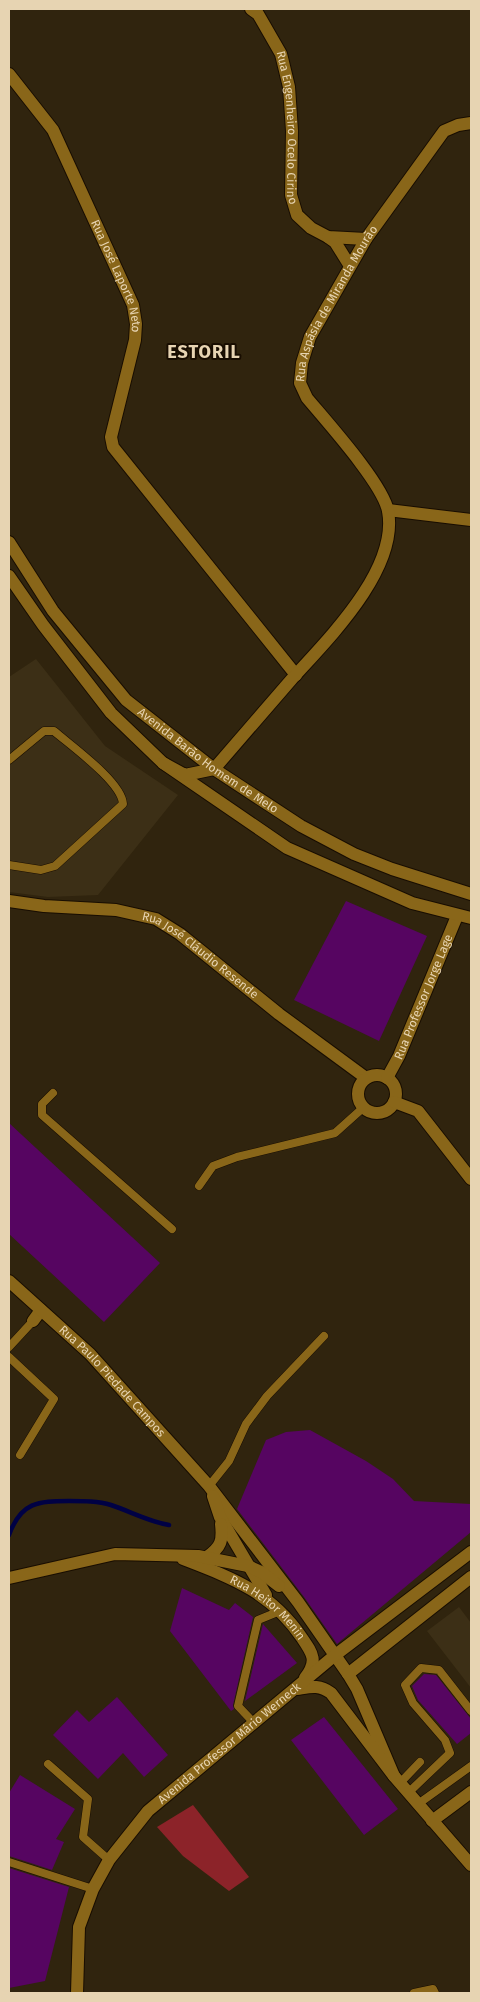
<svg xmlns="http://www.w3.org/2000/svg" width="480" height="2002" font-family="'Fira Sans',sans-serif">
<style>
.built{fill:#3c2f16}
.garden{fill:#8c2329}
.lines{fill:none;stroke-linecap:round;stroke-linejoin:round}
.stream{stroke:#000144;stroke-width:4.5}
.building{fill:#560561}
.lane-casing{stroke:#180d00;stroke-width:9}
.street-casing{stroke:#180d00;stroke-width:14}
.secondary-casing{stroke:#180d00;stroke-width:14}
.lane{stroke:#896619;stroke-width:8}
.street{stroke:#896619;stroke-width:12}
.secondary{stroke:#896619;stroke-width:12}
.labels{text-anchor:middle;dominant-baseline:central;stroke-width:4;stroke-linejoin:round;paint-order:stroke}
.street-label{font-size:12px;fill:#e7d4b2;stroke:#180d00}
.district-label{font-size:18px;font-weight:bold;letter-spacing:1px;fill:#e7d4b2;stroke:#180d00}
</style>
<rect width="100%" height="100%" fill="#30240e"/>
<path class="built" d="M36,659L105,746L178,795L98,895L48,897L9,892V677Z
M459,1607L471,1623V1688L427,1631Z"/>
<path class="garden" d="M193,1805L249,1877L229,1891L183,1856L157,1827Z"/>
<g class="lines">
<path class="stream" d="M9,1535C21,1502 38,1501 69,1501C84,1501 98,1501 111,1505C132,1512 147,1521 169,1525"/>
</g>
<path class="building" d="M346,901L427,936L379,1041L294,1000Z
M9,1123L160,1263L104,1322L9,1234Z
M310,1430L366,1461L393,1479L414,1501L471,1504V1532L337,1644L304,1597L237,1509L266,1440L286,1432Z
M182,1588L229,1610L235,1603L253,1617L233,1705L234,1709L231,1711L170,1631Z
M263,1624L297,1663L245,1701Z
M424,1674L436,1675L471,1719V1733L457,1744L418,1700L412,1686Z
M117,1697L168,1755L144,1777L123,1753L98,1779L53,1735L77,1710L89,1722Z
M324,1717L398,1809L364,1835L291,1740Z
M20,1775L75,1809L56,1839L64,1842L52,1870L9,1856V1793Z
M9,1868L69,1887L45,1981L9,1988Z"/>
<g class="lines">
<g class="lane-casing">
<path id="lane" d="M9,760L44,731H54C70,745 122,782 123,804L55,866L41,870L9,865
M53,1093L42,1104V1115L172,1229
M199,1186L213,1166L237,1157L335,1133L364,1107
M9,1347L33,1321
M9,1357L54,1399L20,1455
M209,1486L229,1461L246,1424L267,1396L324,1336
M255,1724L238,1706L258,1620L280,1611
M48,1764L88,1799L83,1837L109,1860
M400,1783L420,1762
M408,1793L450,1753L445,1740L413,1703L405,1685L421,1668L439,1670L471,1711
M418,1804L471,1766
M9,1862L93,1889
M414,1993L433,1989L435,1993"/>
</g>
<g class="street-casing">
<g id="street">
<path id="s1" d="M9,74L53,130L133,305L136,324L135,340L111,437L113,447L296,675"/>
<path d="M388,510L471,520"/>
<path id="s2" d="M9,901L44,906L116,910L156,919L180,934L279,1014L366,1078"/>
<circle cx="377" cy="1094" r="19"/>
<path id="s3" d="M387,1078L399,1056L457,916"/>
<path d="M394,1102L418,1111L471,1179"/>
<path d="M33,1321L41,1310"/>
<path d="M432,1821L471,1792"/>
</g>
</g>
<g class="secondary-casing">
<g id="secondary">
<path id="s4" d="M251,9L258,14L281,54L289,87L292,131L291,195L297,215L311,228L328,237L366,239"/>
<path d="M328,237L335,242L350,266"/>
<path id="s5" d="M9,542L53,611L126,700L214,769L301,826L354,854L392,869L471,894"/>
<path d="M9,576L43,625L111,713L163,763L287,848L412,903L471,918"/>
<path id="s6" d="M163,763L185,775L214,769C240,739 265,710 291,680C327,640 399,570 388,511C383,484 327,422 307,398L300,383L302,363L310,337L366,239L444,131L458,125L471,123"/>
<path id="s7" d="M9,1281L90,1354L209,1486L298,1602L348,1674L357,1689L394,1776"/>
<path d="M213,1496L220,1517L266,1595"/>
<path d="M207,1557C221,1547 223,1541 221,1524"/>
<path id="s8" d="M183,1559C232,1578 271,1592 302,1638C313,1654 318,1661 305,1678"/>
<path d="M9,1578L115,1554L198,1556L248,1566L261,1572L279,1586"/>
<path d="M348,1674L471,1577"/>
<path d="M297,1689C310,1687 319,1684 331,1693L394,1776L471,1865"/>
<path id="s9" d="M77,1993L79,1927L93,1889L109,1860L148,1811L334,1656L471,1552"/>
</g>
</g>
<use href="#lane" class="lane"/>
<use href="#street" class="street"/>
<use href="#secondary" class="secondary"/>
</g>
<g class="labels">
<g class="street-label">
<text stroke="none"><textPath href="#s4" startOffset="129">Rua Engenheiro Ocelo Cirino</textPath></text>
<text stroke="none"><textPath href="#s1" startOffset="231">Rua José Laporte Neto</textPath></text>
<text stroke="none"><textPath href="#s6" startOffset="618">Rua Aspásia de Miranda Mourão</textPath></text>
<text stroke="none"><textPath href="#s5" startOffset="299">Avenida Barão Homem de Melo</textPath></text>
<text stroke="none"><textPath href="#s2" startOffset="205">Rua José Cláudio Resende</textPath></text>
<text stroke="none"><textPath href="#s3" startOffset="89">Rua Professor Jorge Lage</textPath></text>
<text stroke="none"><textPath href="#s7" startOffset="144">Rua Paulo Piedade Campos</textPath></text>
<text stroke="none"><textPath href="#s8" startOffset="99">Rua Heitor Menin</textPath></text>
<text stroke="none"><textPath href="#s9" startOffset="308">Avenida Professor Mário Werneck</textPath></text>
</g>
<g class="district-label">
<text x="204" y="352">ESTORIL</text>
</g>
</g>
<rect width="480" height="2002" fill="none" stroke="#e7d4b2" stroke-width="20"/>
</svg>
